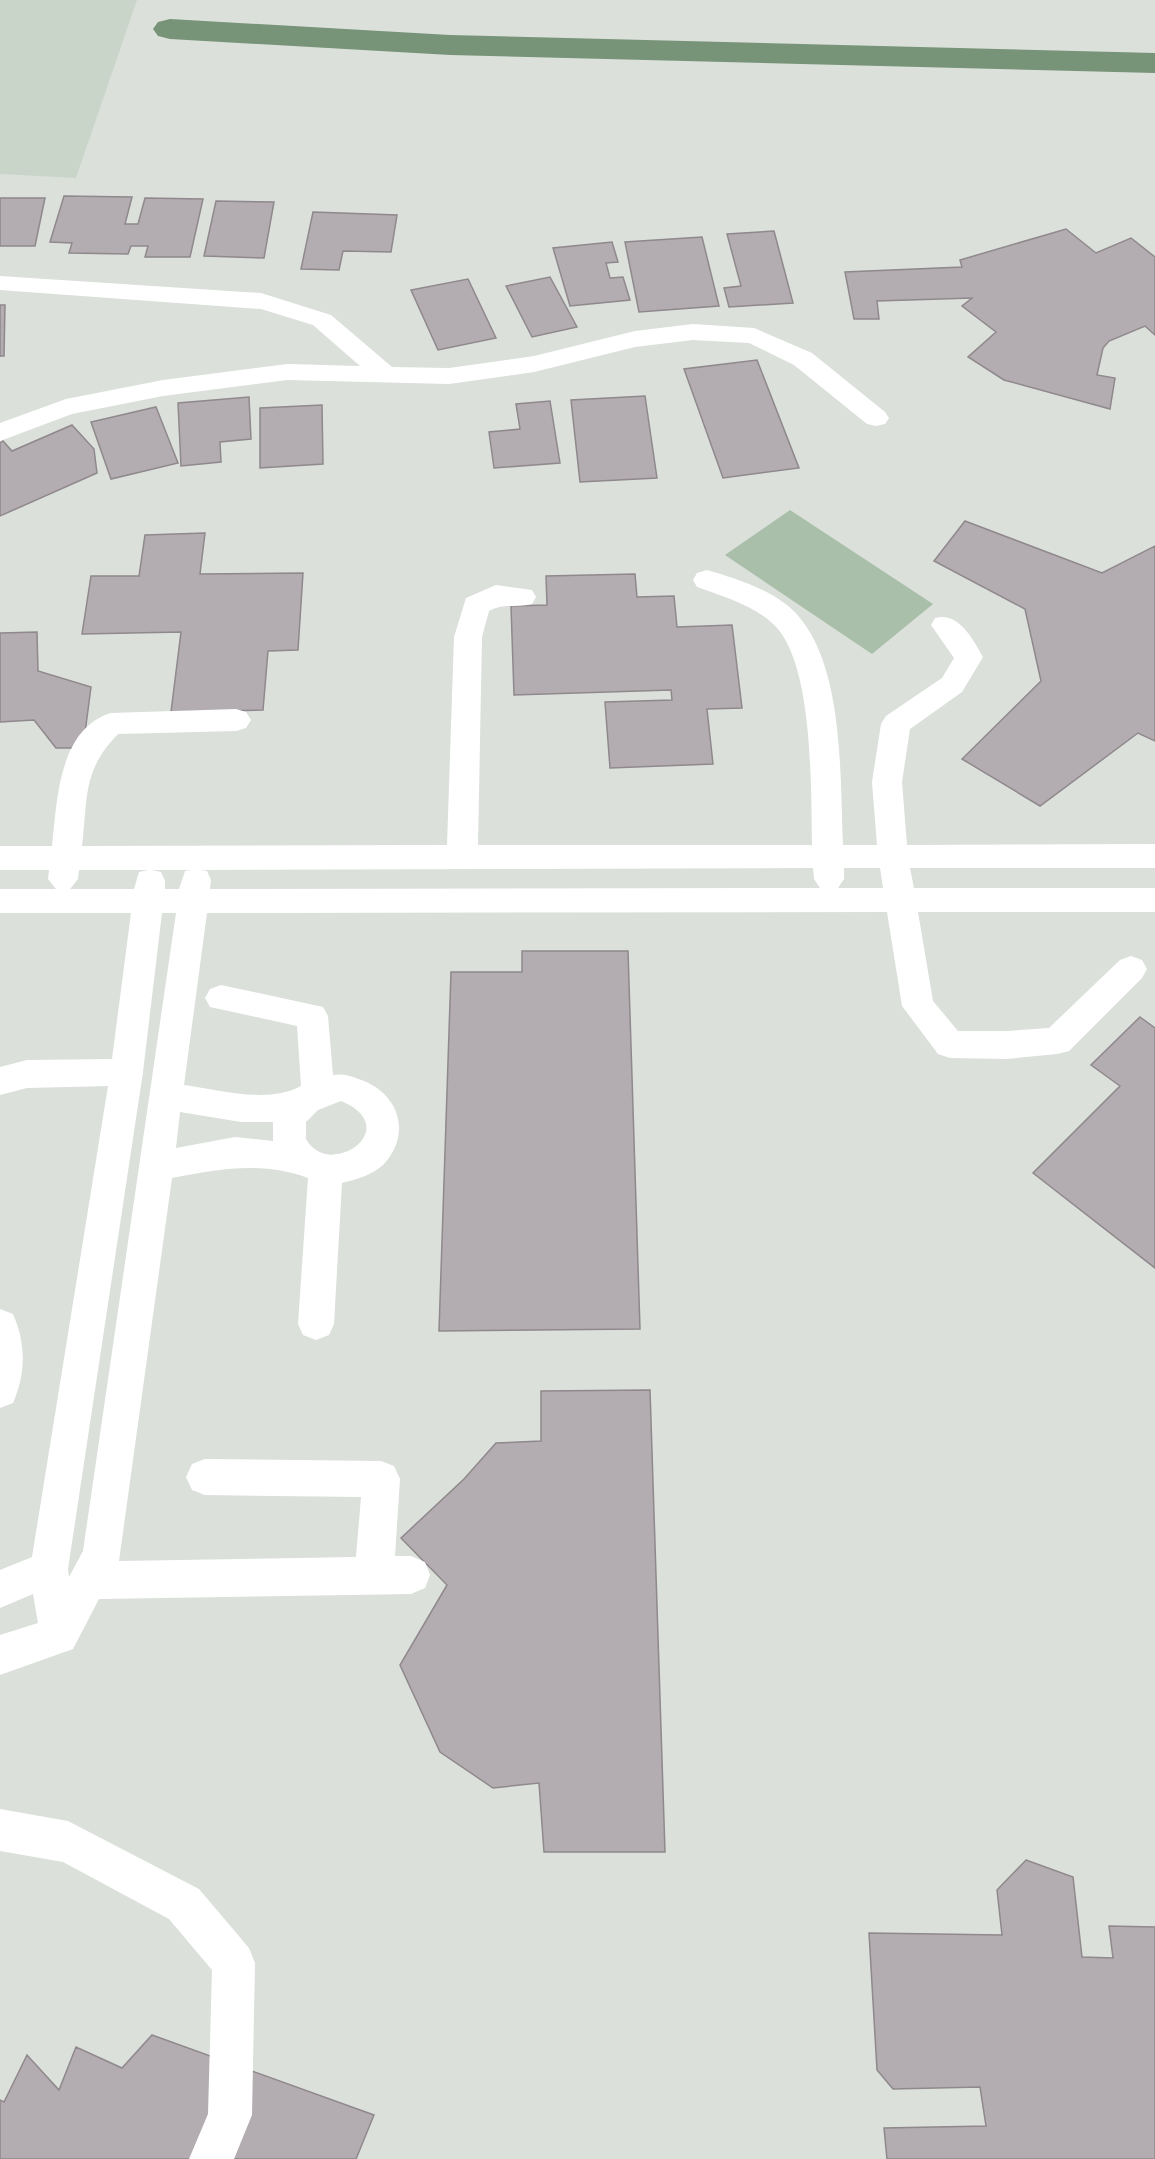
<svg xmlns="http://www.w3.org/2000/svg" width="1155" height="2159" font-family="Montserrat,sans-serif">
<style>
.built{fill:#cad5ca}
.green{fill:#a9bfaa}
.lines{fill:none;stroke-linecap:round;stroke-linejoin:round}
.canal{fill:#779378;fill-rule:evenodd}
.building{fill:#b3acb1;stroke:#8f888c;stroke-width:1.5}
.minor{fill:#fff;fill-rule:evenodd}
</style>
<rect width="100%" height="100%" fill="#dbe0db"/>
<path class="built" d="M0,0H137L76,178L0,174Z"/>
<path class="green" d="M790,510L933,604L872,654L725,555Z"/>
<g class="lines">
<path class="canal" d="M170,19L450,35L1155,53V73L450,55L170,39L158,36L153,29L158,22Z"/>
</g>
<path class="building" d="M64,196L132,197L125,224H138L145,198L203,199L190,257H145L148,246H131L128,254L69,253L72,243L50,242Z
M0,198H45L35,246H0Z
M216,201L274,202L264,258L204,256Z
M313,212L397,215L391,252L343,251L339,270L301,269Z
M1066,229L1096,253L1131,238L1155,257V335L1145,326L1109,341L1103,348L1097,375L1115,378L1110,409L1004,380L968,357L996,332L962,306L972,298L877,301L879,319H854L845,272L962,267L960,260Z
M774,231L793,303L729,307L724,288L741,286L727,234Z
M702,237L719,306L639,312L625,242Z
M612,242L618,262L606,263L610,278L623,277L630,300L570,306L553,248Z
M550,277L577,327L532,337L506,286Z
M468,279L496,338L438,350L411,290Z
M0,305H5L4,356H0Z
M757,360L799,468L723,478L684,369Z
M645,396L657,478L580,482L571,400Z
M249,397L251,439L220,442L221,462L181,466L178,403Z
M550,401L560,463L494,468L489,432L520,429L516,404Z
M322,405L323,464L260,468V408Z
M156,407L178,463L111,479L91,422Z
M72,425L94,449L97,473L0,516V443L3,441L12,451Z
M965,521L1102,573L1155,546V741L1138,733L1040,806L962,759L1041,681L1025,609L934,561Z
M205,533L200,574L303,573L298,650L268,651L263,710L171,712L181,632L82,634L91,576H139L145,535Z
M635,574L637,597L674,596L677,627L732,625L742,708L707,709L713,764L610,768L605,702L672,700L671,690L514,695L511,606L547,605L546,576Z
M37,632L38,671L91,687L83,748H56L34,720L0,722V633Z
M522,951H628L640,1329L439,1331L451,972H522Z
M1140,1017L1155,1028V1268L1033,1173L1120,1086L1091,1065Z
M650,1390L665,1852H544L539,1783L493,1788L440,1752L400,1665L447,1585L401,1538L464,1479L496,1443L541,1441V1391Z
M1026,1860L1073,1877L1082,1957L1113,1958L1109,1926L1155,1927V2159H887L884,2128L986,2126L980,2087L893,2089L877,2070L869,1933L1002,1935L997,1890Z
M152,2035L374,2115L356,2159H0V2100L4,2102L27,2055L59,2090L76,2047L122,2068Z"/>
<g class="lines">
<path class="minor" d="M0,276L261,293L331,315L392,367L449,368L534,356L635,331L693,324L754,328L812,353L885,412L889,418L885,424L876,426L867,424L794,365L749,343L693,340L635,347L534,372L449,384L287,380L163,396L72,414L0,441V423L66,399L163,380L287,364L360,366L313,325L261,309L0,290Z
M707,570C738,579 779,592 800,618C844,671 840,779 843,845H877L872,782L881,724L886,716L942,678L954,658L931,625L935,618C958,611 973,639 983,657L962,692L910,729L902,782L907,845L1155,844V868H910L914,888H1155V912H918L933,1001L958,1031H1007L1049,1028L1120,960L1131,956L1142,960L1147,969L1142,978L1069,1051L1057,1054L1007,1059L950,1058L938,1054L902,1006L887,912L207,913L184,1085C220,1090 268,1104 301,1086L297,1026L210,1007L205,998L210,989L221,985L323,1007L328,1016L333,1075C345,1073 353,1077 364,1081C400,1096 411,1134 384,1164C373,1175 357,1179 342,1183L334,1324L329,1335L316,1340L303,1335L298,1324L308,1178C261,1161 220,1169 172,1178L119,1561L356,1557L361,1497L205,1495L192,1490L186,1477L192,1464L205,1459L381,1461L394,1466L400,1479L395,1556H411L425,1562L430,1575L425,1588L411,1594L99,1599L73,1649L0,1675V1635L38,1623L33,1594L0,1608V1570L32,1557L108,1086L27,1088L0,1095V1067L27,1060L112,1059L131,913H0V889H56L48,879L49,870H0V846H52C57,802 58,729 111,713L236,709L246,712L251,720L246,728L236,731L118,734C82,771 88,798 82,846L447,845L454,637L466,598L496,585L532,590L536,597L532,604C516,608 503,603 489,611L482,637L478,845H812C811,790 813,678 781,633C763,608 725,597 697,587L693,580L697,573ZM813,868L814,879L820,888L210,889L211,880L207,871L201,870ZM844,868H880L883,888H838L844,879ZM79,870H148L139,872L134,889H70L78,879ZM152,870H191L185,871L179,889H165V881L161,872ZM162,913H176L83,1551L69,1577L68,1569L143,1072ZM341,1101C406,1128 329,1181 306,1139V1122L318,1110ZM180,1112L241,1122H273V1141L235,1137L176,1148Z
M0,1309L13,1314C26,1344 26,1373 13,1403L0,1408Z
M0,1809L68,1821L199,1889L249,1948L255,1963L252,2115L234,2159H189L208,2114L212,1970L169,1919L63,1862L0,1851Z"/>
</g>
</svg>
